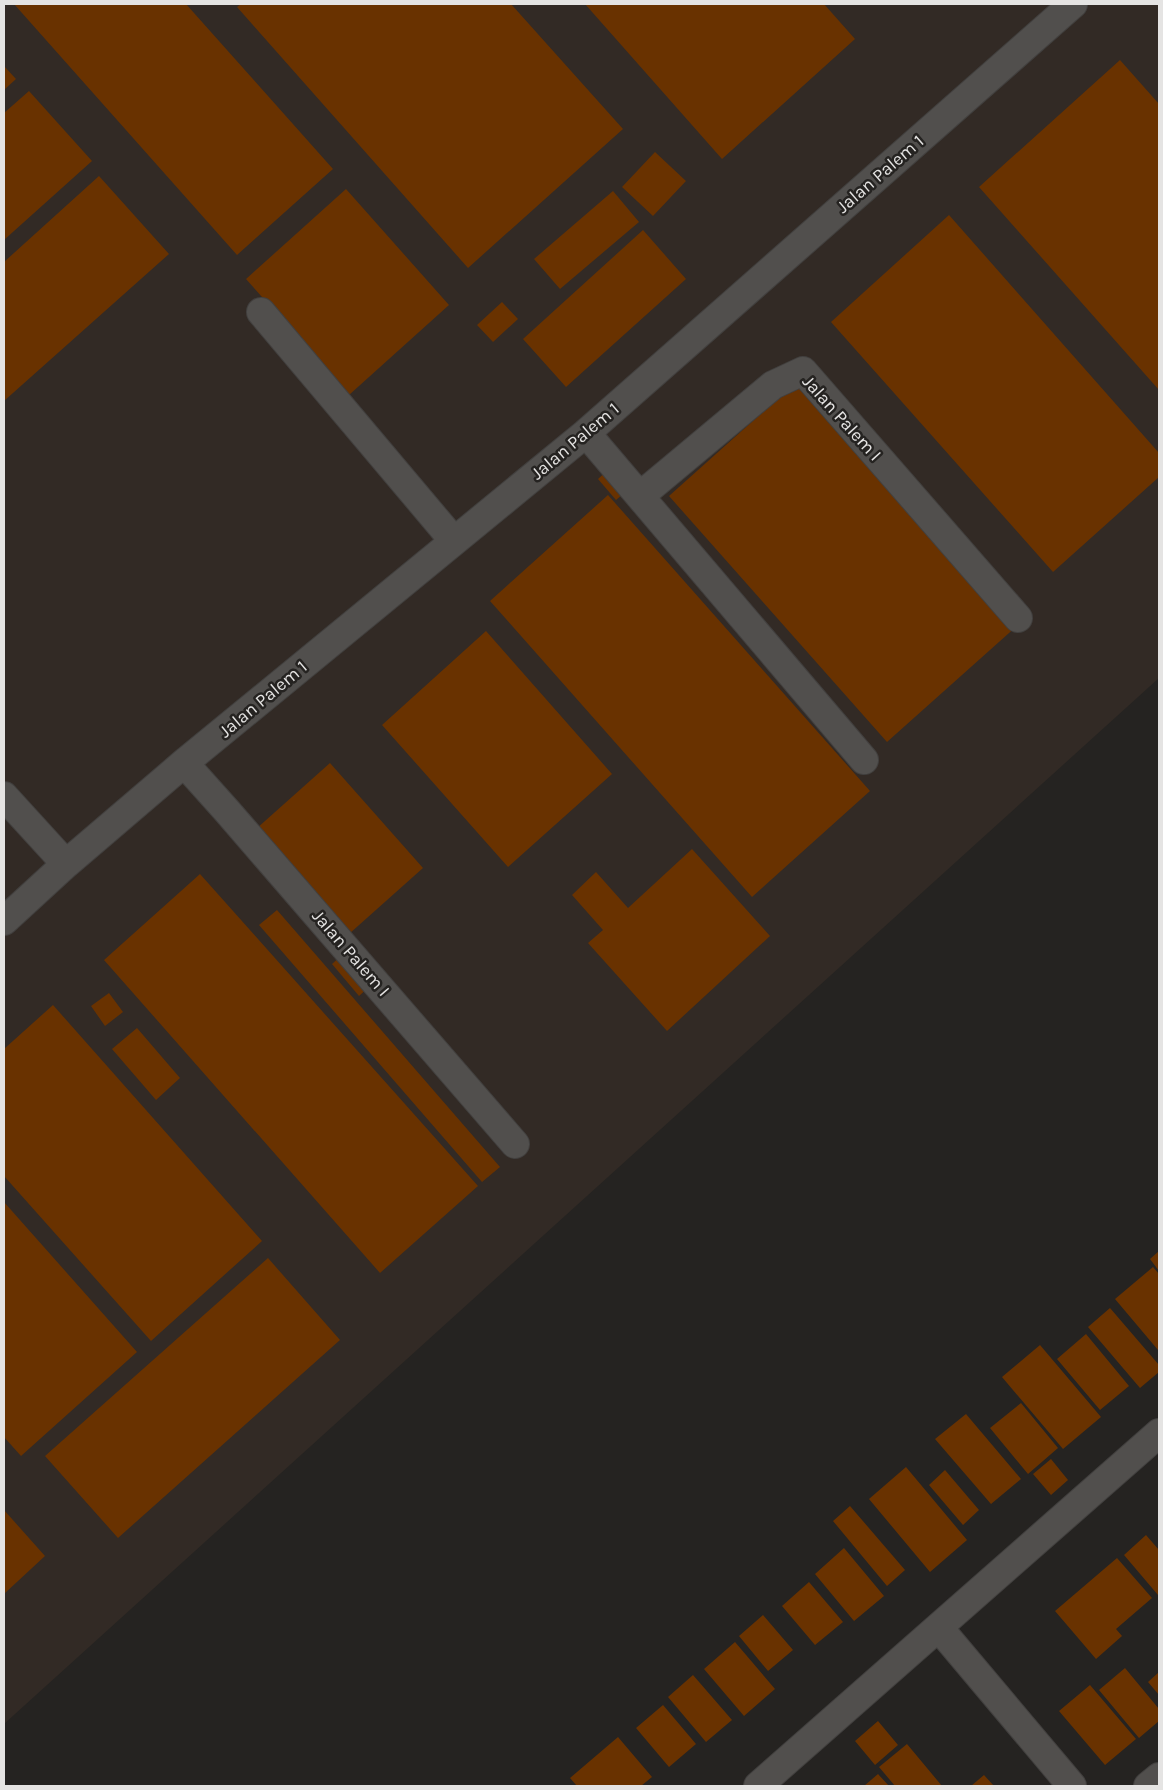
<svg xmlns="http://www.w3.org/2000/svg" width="1163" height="1790" font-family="Karla,sans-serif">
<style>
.built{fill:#322a25}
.building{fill:#693200}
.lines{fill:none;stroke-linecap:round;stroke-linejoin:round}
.minor-casing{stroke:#42403f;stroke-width:30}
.minor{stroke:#514f4d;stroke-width:28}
.labels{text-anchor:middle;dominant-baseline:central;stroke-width:5;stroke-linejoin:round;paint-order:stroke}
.street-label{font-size:18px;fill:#e5e4e3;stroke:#252321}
</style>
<rect width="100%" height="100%" fill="#252321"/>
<path class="built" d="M4,4H1159V678L4,1724Z"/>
<path class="building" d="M14,4H186L333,169L237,255Z
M241,4H511L623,129L468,268L237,7Z
M585,4H824L855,39L722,159Z
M1120,60L1159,104V390L979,187Z
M4,66L16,79L4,90Z
M29,91L92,161L4,240V113Z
M655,152L686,181L653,216L622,187Z
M99,176L169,254L4,401V262Z
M346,189L449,305L349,395L246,279Z
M613,191L639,222L560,289L534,259Z
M949,215L1159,453V477L1053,572L831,322Z
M643,230L686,279L566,387L523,339Z
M502,302L518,319L493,342L477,325Z
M801,378L1019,624L887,742L669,496Z
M611,467L629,489L616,500L598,479Z
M608,495L870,791L752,897L490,601Z
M486,631L612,774L508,867L382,725Z
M330,763L423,868L349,934L256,829Z
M692,849L770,936L667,1031L588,943L603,930L572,895L596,872L628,908Z
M200,874L478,1186L380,1273L104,960Z
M277,910L500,1167L482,1182L259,925Z
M343,954L370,986L359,996L332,964Z
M109,993L123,1012L105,1026L91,1006Z
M53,1005L262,1241L151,1341L4,1176V1049Z
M137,1028L180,1078L156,1100L112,1049Z
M4,1202L137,1352L21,1456L4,1437Z
M1159,1251V1271L1150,1259Z
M268,1258L340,1340L118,1538L45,1456Z
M1153,1267L1159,1274V1349L1158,1350L1115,1299Z
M1110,1308L1159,1365V1372L1140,1388L1088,1327Z
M1086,1334L1129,1386L1100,1410L1057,1359Z
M1040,1345L1101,1417L1063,1449L1002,1377Z
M1021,1403L1058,1448L1028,1474L990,1428Z
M966,1414L1021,1479L991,1504L935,1439Z
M1051,1459L1068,1480L1051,1495L1033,1474Z
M906,1467L967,1540L930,1572L869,1499Z
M945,1470L979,1510L963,1525L929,1485Z
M850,1506L905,1570L887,1586L833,1521Z
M4,1510L45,1556L4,1594Z
M1146,1535L1159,1550V1594L1158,1595L1124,1555Z
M844,1548L884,1596L854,1621L815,1574Z
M1117,1558L1152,1598L1116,1629L1122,1636L1096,1659L1055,1611Z
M809,1582L843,1622L815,1645L782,1606Z
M763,1615L793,1650L768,1671L739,1636Z
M735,1642L775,1689L744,1716L704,1669Z
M1125,1668L1159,1709V1721L1139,1738L1099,1690Z
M1159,1672V1695L1148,1682Z
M693,1675L732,1720L706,1742L668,1697Z
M1090,1685L1136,1739L1105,1765L1059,1711Z
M663,1705L696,1744L669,1767L636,1728Z
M878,1721L898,1745L875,1765L855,1741Z
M618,1737L652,1777L641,1786H577L570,1778Z
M907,1744L942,1786H895L879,1767Z
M878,1774L889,1786H864Z
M984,1775L994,1786H971Z"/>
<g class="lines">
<g class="minor-casing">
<path id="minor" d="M261,312L454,541
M586,433L864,760
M640,496L773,385L803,371L1018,618
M184,763L227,811L515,1144
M4,796L66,864
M4,921L66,864L184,763L586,433L1073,4
M939,1628L1072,1786
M758,1786L1159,1433
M1148,1786L1159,1777"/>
</g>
<use href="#minor" class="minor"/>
</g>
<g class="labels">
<g class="street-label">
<text transform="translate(880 174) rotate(-41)">Jalan Palem 1</text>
<text transform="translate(842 418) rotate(48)">Jalan Palem I</text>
<text transform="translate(575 441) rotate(-40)">Jalan Palem 1</text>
<text transform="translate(263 699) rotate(-40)">Jalan Palem 1</text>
<text transform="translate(351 953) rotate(49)">Jalan Palem I</text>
</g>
</g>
<rect width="1163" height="1790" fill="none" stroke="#e5e4e3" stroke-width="10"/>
</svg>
